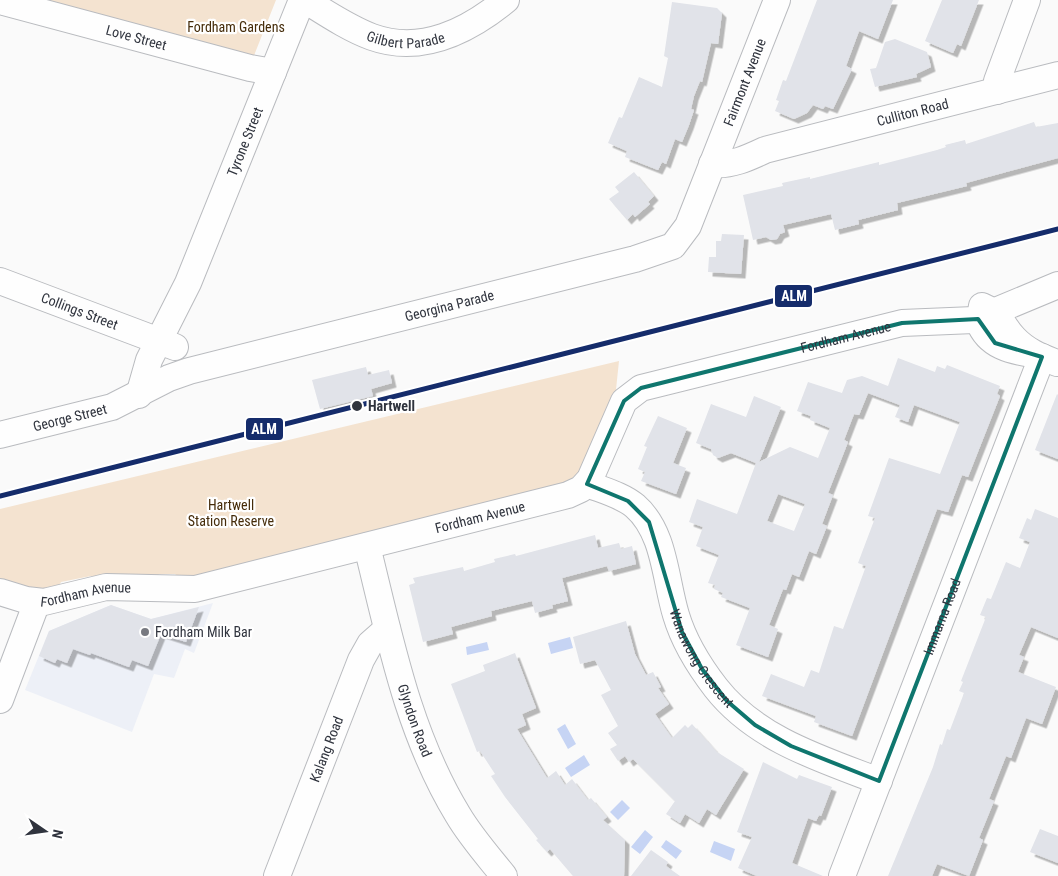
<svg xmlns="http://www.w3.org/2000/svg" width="1058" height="876" font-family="'Roboto Condensed',sans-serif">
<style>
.built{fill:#edf0f7}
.green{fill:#f4e3d0}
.water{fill:#c6d4f4}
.building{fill:#e1e3e9;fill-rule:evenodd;filter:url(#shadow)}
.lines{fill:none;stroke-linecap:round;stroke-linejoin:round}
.minor-casing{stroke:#b9bbbf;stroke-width:28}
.minor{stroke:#fefefe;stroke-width:26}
.rail-1-casing{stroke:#fff;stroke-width:9}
.rail-1{stroke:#152c6b;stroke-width:5}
.marked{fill:none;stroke:#0f766e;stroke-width:4;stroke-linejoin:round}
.stop-dot{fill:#30343e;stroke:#fff;stroke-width:2}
.poi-dot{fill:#777980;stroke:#fff;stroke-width:2}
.labels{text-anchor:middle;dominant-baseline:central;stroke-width:4.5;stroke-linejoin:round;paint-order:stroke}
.park-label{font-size:14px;fill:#452c0a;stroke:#fff}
.street-label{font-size:14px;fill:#30343e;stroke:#fff}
.stop-label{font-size:14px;font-weight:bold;fill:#30343e;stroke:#fff;text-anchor:start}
.poi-label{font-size:14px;fill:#30343e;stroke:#fff;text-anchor:start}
.line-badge{stroke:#fff;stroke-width:2}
.badge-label{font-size:14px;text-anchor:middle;font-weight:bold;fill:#fff}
</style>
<defs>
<filter id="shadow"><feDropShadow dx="4.5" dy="4.5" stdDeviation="0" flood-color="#0004"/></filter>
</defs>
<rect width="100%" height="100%" fill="#fafafa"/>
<path class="built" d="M213,603L194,653L185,649L174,678L154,674L132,732L25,690L49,631L111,605L151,619Z"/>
<path class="green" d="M32,0H276L253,58Z
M619,361L615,399L588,461L570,483L182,580L175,574H159L155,581L97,580L91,576L61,582L58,588C40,593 18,585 0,580V509Z"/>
<path class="water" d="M570,637L573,648L551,654L548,643Z
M487,642L489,650L467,655L466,647Z
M565,724L576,744L568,749L557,729Z
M584,755L590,765L571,777L565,768Z
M622,800L630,808L618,820L610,812Z
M645,830L653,837L640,854L631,847Z
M666,840L682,851L676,859L661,847Z
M714,841L735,849L731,861L710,852Z"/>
<path class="building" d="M817,0H893L878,39L859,31L846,66L852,69L833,109L825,106L823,109L813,105L807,113L794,119L775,111L779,101L776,100L783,80L786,81Z
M942,0H979L961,46L957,44L953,53L925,41Z
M672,2L717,8L722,13L718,44L711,43L702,82L700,81L694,96L691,109L694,110L689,125L682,142L675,139L666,164L662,162L658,170L625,157L627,151L608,143L619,117L622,118L639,77L662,87L668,58L664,56Z
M895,39L927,52L931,67L916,74L917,77L875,87L870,69L876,68L885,42Z
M1034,122L1036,127L1058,123V158L966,183L967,186L897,203L898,210L858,220L859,224L835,230L831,214L783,225L785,232L780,234L777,239L771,240L766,237L753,240L743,195L783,186L782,183L810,177V179L814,178L879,162V165L937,150L946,147L945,145L965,140L966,144Z
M634,172L654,196L648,202L650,204L635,217L633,214L627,220L609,199L619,192L615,187Z
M722,234L744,235L741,274L708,272L709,257H716V241H721Z
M898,358L935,372L937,366L945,369L947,365L1000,386L997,394L1000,396L968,477L962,475L948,512L937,509L852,736L814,722L816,716L762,696L771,674L804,687L811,670L819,673L834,626L843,629L866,566L858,563L875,518L868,516L889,458L940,474L960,422L914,405L908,422L895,417L900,405L868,393L859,415L854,414L844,440L848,442L828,493L833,495L822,524L827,526L816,554L809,551L799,577L792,574L786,590L783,589L769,625L778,629L768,657L736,645L750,608L721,597L723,593L714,589L715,585L708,583L719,555L696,546L703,527L689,522L697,499L737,514L756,463L731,453L718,458L713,455L711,449L696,443L711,404L746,417L754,396L781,407L759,462L790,447L818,458L830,428L810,420L811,416L797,411L808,382L842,393L847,380L862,376L888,386ZM778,494L805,504L794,531L767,521Z
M366,367L368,375L389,370L392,383L371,389L373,396L320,409L312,380Z
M1057,394L1058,395V459L1035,450Z
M658,416L687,428L673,463L686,468L676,494L641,481L645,472L638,469L647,447L644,446Z
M1035,509L1058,518V638L1031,627L1019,655L1024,657L1018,672L1056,687L1042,724L1026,718L1011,758L1006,756L989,799L994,801L979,838L983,840L969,876L937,864L932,876H888L933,767L940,744L942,745L947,729L950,730L964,693L959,691L963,682L961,681L986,617L980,615L987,598L991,599L1006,562L1020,568L1030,542L1019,538L1027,518L1031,520Z
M595,535L598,548L619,543L621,549L632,546L636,564L609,571L607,566L562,578L568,601L552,605L553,608L535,613L532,601L491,611L492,616L451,627L453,634L423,642L409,585L415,583L413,578L463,567L464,571L495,562L494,559L515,554L516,556Z
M111,605L151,619L199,607L186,642L161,634L148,666L132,660L129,667L91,653L90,655L73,649L67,663L57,659L55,663L39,656L49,631Z
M626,621L635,654L646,675L653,672L661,687L658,688L669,704L655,714L672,738L685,725L688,728L692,724L717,752L744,769L716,815L707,809L699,823L685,814L680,823L666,814L675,801L633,759L629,762L625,756L618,761L610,749L617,745L608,733L618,726L601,695L611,690L595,660L580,664L573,637Z
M515,653L536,708L522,714L526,725L517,729L547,778L556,771L565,785L572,779L588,800L591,798L607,817L603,820L625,840L624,876H573L550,849L547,852L536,840L538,839L505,797L491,776L495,774L480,751L477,752L451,684L485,671L483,665Z
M763,762L797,779L799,775L832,787L821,816L819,815L816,821L808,818L792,863L823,876H757L738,868L752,837L737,832Z
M1040,829L1058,836V863L1030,852Z
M651,850L668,862L666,866L680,876H631Z"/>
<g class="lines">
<g class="minor-casing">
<g id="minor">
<path id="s1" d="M305,0C326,13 348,28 372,37C422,55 468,31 506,0"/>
<path id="s2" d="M0,1L250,68L273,72"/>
<path d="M997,91V81L1027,0"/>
<path id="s3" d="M712,164C731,166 748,158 765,150L1058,75"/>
<path id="s4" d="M0,281L175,347"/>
<path d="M1033,354C1011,351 988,346 979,322L982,306C1004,316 999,322 1014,338C1026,351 1041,357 1057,363"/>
<path id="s5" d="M139,395L149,360L188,283L302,0"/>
<path id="s6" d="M0,435L112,407L169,378L189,371L635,259L673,246L688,226L777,0"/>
<path id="s7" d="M587,484C602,490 622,495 635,506C665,532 665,579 676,615C684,642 699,666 716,688C756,739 821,759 879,781"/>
<path id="s8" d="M367,546C390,639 408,733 458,815C471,837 488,856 504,876"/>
<path id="s9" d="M0,592L26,600L44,602L106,587L195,589L568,495L581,489L590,479L624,401L641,388L902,323L974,320L1058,285"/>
<path d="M0,700L37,602"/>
<path id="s10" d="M277,876L361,660L370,644L387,629"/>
<path id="s11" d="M842,876L1042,357"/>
</g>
</g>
<use href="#minor" class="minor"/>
<g class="rail-1-casing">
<path id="rail-1" d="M0,496L1058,229"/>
</g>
<use href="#rail-1" class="rail-1"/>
</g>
<path class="marked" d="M978,319L995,343L1042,357L879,781L791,746L755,725L727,701L702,669L682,632L649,522L628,501L587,484L624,401L641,388L902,323Z"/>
<circle class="stop-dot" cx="357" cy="406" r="6"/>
<circle class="poi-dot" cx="145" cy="632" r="5"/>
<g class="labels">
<g class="park-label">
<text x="236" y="27">Fordham Gardens</text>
<text x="231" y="505">Hartwell<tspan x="231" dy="16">Station Reserve</tspan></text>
</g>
<g class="street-label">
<text stroke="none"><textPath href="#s1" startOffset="111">Gilbert Parade</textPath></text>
<text stroke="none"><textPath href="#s2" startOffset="141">Love Street</textPath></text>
<text stroke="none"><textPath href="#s6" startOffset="880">Fairmont Avenue</textPath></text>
<text stroke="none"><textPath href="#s3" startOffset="208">Culliton Road</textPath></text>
<text stroke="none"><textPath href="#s5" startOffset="275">Tyrone Street</textPath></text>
<text stroke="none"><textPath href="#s6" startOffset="469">Georgina Parade</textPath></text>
<text stroke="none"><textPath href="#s4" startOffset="85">Collings Street</textPath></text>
<text stroke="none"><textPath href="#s9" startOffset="928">Fordham Avenue</textPath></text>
<text stroke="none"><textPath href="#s6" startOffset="72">George Street</textPath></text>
<text stroke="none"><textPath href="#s9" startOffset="492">Fordham Avenue</textPath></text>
<text stroke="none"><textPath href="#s9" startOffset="88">Fordham Avenue</textPath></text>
<text stroke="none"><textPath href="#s11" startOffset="278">Immarna Road</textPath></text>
<text stroke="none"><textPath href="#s7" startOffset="222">Wanawong Crescent</textPath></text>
<text stroke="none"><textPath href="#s8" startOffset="181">Glyndon Road</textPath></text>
<text stroke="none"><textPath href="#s10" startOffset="136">Kalang Road</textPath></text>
</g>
<g class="stop-label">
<text x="368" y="406">Hartwell</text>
</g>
<g class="poi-label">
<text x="155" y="632">Fordham Milk Bar</text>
</g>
</g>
<g class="line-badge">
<rect x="774" y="284" width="39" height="24" rx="5" fill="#152c6b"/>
<rect x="245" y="417" width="39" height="24" rx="5" fill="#152c6b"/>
</g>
<g class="badge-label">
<text x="794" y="301">ALM</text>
<text x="264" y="434">ALM</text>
</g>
<g transform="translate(45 831) rotate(103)" stroke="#ffffff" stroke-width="4" paint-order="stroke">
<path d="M0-4L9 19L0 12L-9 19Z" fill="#30343e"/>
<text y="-8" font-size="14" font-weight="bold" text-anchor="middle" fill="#30343e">N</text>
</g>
</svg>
